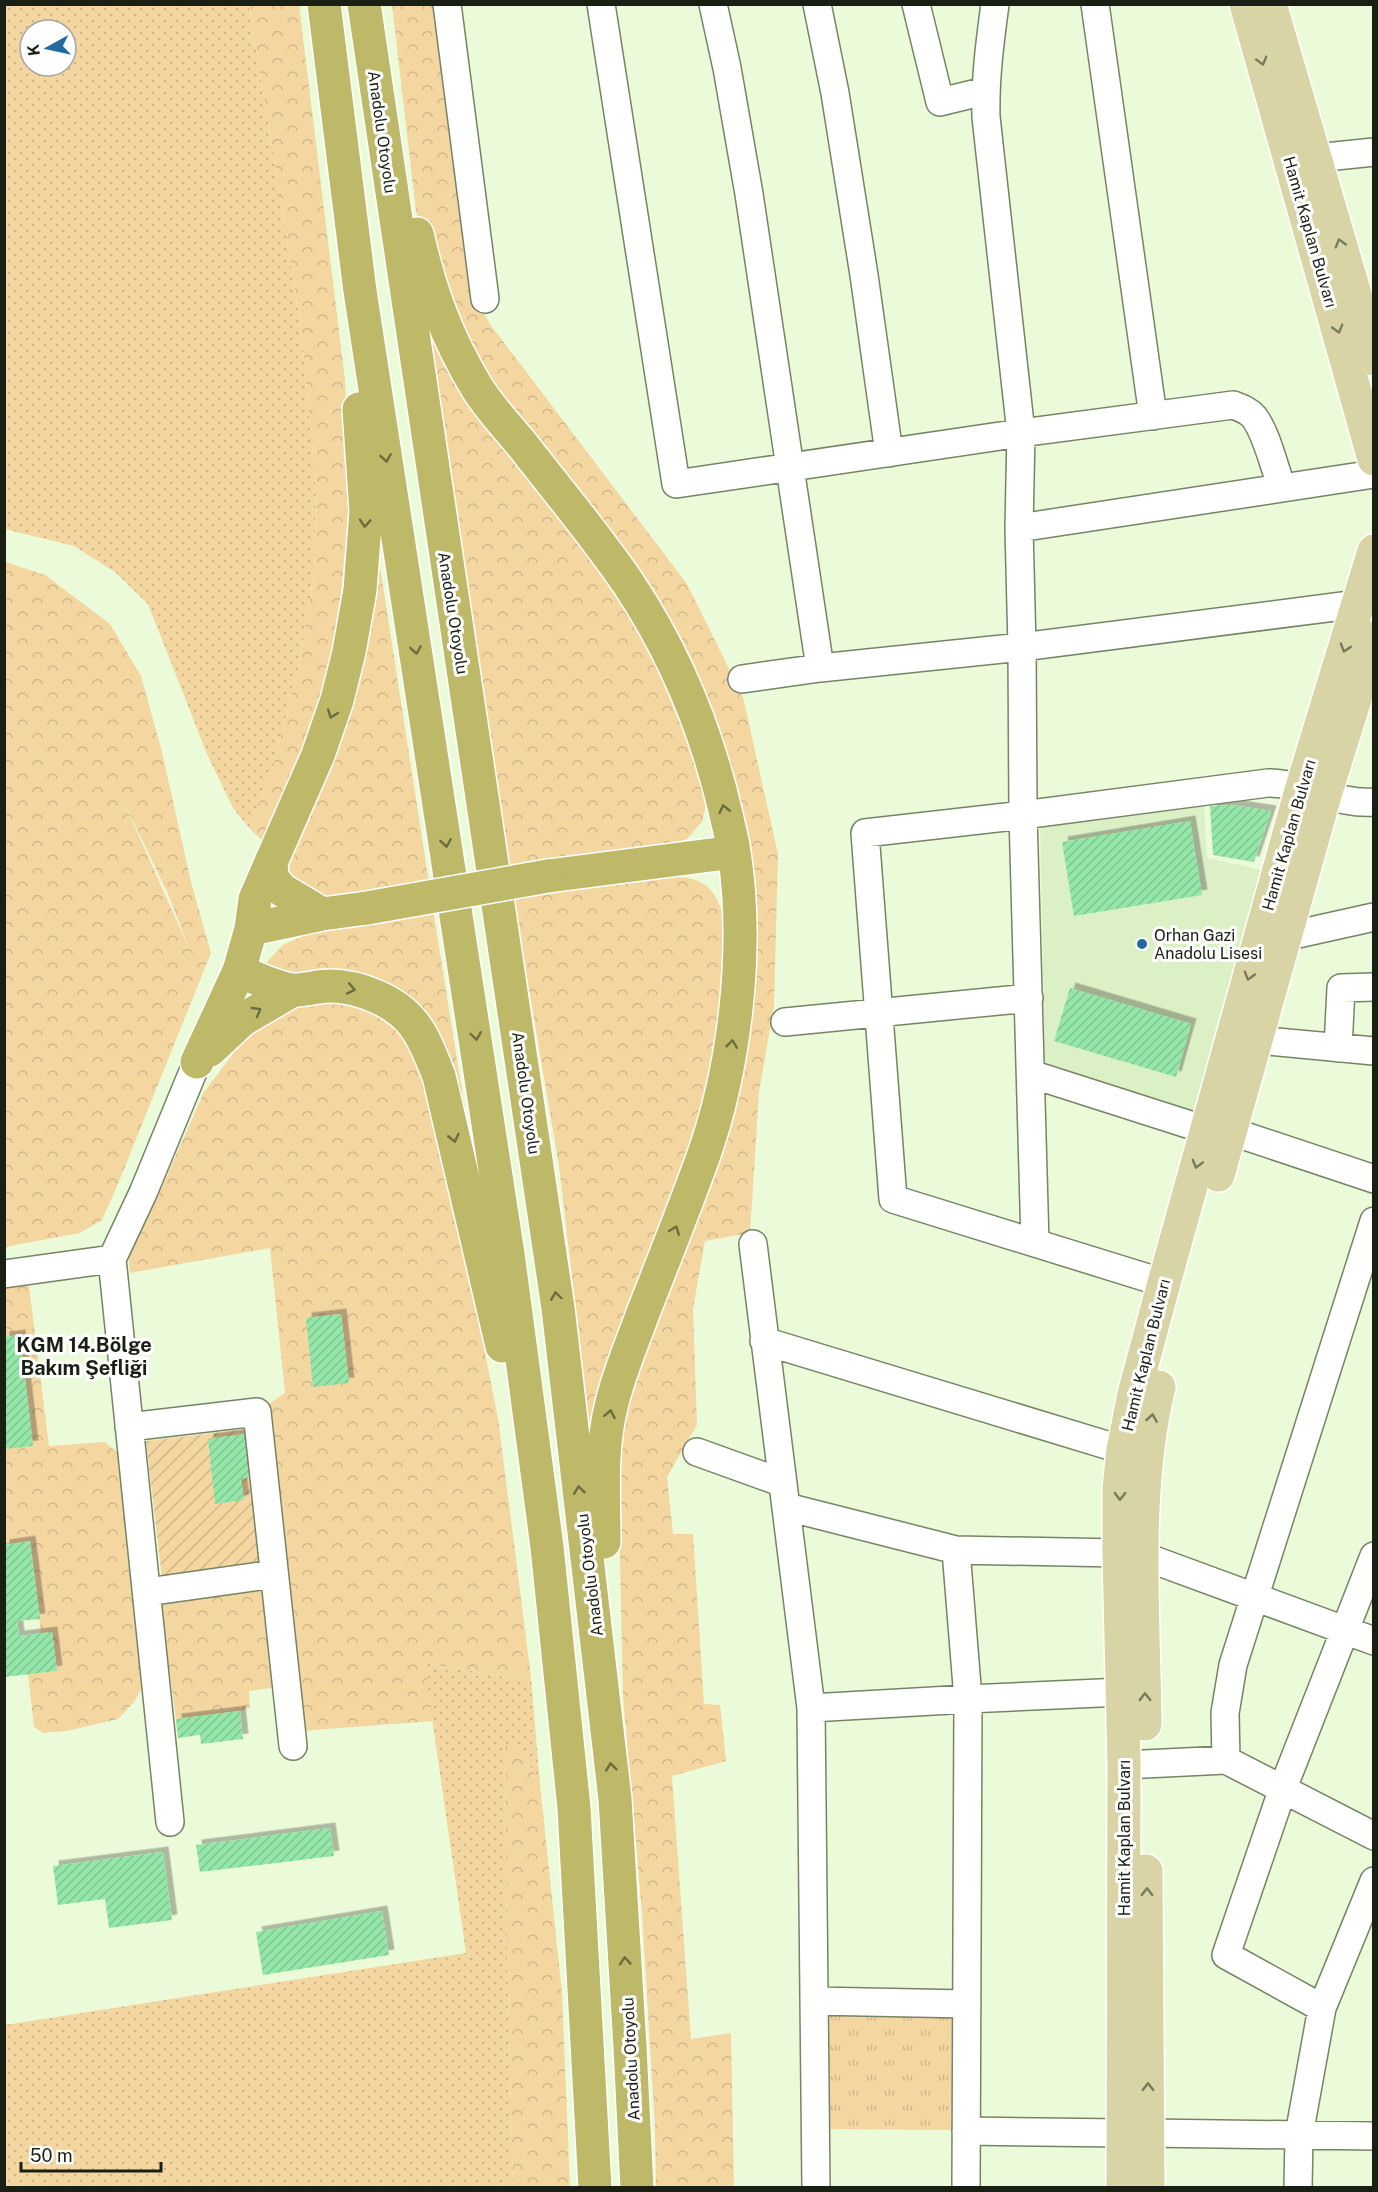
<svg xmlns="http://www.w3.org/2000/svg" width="1378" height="2192" font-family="'Public Sans',sans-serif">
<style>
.built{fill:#dcf0c6}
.grass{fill:url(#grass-dots);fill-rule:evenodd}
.forest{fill:url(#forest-crowns);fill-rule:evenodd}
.park{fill:url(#park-tufts)}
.garden{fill:url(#garden-furrows)}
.building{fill:url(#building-hatch);filter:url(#shadow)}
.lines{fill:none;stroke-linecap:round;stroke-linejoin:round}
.minor-casing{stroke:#758465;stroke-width:30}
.major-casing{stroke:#fff;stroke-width:36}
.highway-casing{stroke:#fff;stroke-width:36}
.minor{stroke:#fff;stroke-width:27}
.major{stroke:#d8d4a5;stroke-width:33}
.highway{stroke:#beb869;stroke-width:33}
.highway-bridge-casing{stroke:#fff;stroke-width:36;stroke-linecap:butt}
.highway-bridge{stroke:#beb869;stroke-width:33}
.oneway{stroke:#787a5c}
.oneway2{stroke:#6c6c3e}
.poi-dot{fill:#22699d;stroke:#fff;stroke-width:2}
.labels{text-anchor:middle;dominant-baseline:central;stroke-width:6;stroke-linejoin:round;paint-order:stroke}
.street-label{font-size:16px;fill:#191f13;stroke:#fff}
.poi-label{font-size:16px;fill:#191f13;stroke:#fff;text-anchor:start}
.quarter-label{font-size:20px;font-weight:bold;fill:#191f13;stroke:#fff}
</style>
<defs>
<pattern id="grass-dots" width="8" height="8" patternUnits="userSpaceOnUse" patternTransform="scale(1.5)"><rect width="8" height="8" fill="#f4d6a1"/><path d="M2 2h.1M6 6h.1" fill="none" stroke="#d1b78a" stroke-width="1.8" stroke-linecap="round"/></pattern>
<pattern id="forest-crowns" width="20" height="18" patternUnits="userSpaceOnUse" patternTransform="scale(1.5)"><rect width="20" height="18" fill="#f4d6a1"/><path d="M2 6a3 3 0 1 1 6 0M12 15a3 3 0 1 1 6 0" fill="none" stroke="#d1b78a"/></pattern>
<pattern id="park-tufts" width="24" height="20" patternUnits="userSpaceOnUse" patternTransform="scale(1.5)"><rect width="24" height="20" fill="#f4d6a1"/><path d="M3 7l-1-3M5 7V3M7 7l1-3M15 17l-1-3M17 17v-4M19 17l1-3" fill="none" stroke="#d1b78a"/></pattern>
<pattern id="garden-furrows" width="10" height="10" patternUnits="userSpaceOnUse" patternTransform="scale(1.5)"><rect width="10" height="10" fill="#f4d6a1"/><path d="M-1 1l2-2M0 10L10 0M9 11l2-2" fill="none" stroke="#d1b78a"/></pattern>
<pattern id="building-hatch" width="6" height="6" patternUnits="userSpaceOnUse" patternTransform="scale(1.5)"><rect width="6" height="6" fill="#94e7a9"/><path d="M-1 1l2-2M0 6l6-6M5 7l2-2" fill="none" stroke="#7fc691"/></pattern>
<filter id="shadow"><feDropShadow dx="5.5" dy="-5.5" stdDeviation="0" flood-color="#0004"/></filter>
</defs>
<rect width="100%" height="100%" fill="#ebfbd9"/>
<path class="built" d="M1204,806L1207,858L1263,870L1195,1115L1045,1067L1040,824Z"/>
<path class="grass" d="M5,5H249L301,326L316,487L314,572L300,662L274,763L249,828L233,808L207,754L148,604L115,572L74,546L5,529ZM30,30H66V66H30Z
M424,1663L512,1678L531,1677L540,1784L520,1748L505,1747L507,1945L513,2187L5,2188V2025L466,1953Z"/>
<path class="forest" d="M249,5H299L345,380L351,482L341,595L328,674L305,747L265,843L249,828L274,763L300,662L314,572L316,487L301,326Z
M392,5H437L477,300L490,324L687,584L743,697L778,854L774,1006L759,1092L750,1233L705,1241L693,1309L697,1425L667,1477L673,1534H693L704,1704L720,1705L726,1761L672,1776L691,2039L731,2033L734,2187H656L655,2128L642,1913L623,1696L617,1425L740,1061L706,710L493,393L439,288L416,211Z
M430,327L612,580L690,729L707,801L702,822L687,839L665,847L508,867Z
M379,560L429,883L325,899L295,890L281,859L367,633Z
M5,562L45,575L110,624L141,676L162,752L191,882L211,953L118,1184L102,1220L80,1233L5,1247ZM121,796L169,896L192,956V955Z
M661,876C703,877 714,882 726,924L717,1067L591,1438L559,1166L513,895Z
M433,909L474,1166L435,1028L264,965L283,945L315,931Z
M339,1001L373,1010L394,1026L416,1052L456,1207L498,1418L531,1677L512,1678L425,1663L433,1721L300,1731L266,1406L285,1393L270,1248L130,1273L128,1251L157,1198L204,1092L238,1047L259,1023L286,1007Z
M28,1278L49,1446L105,1442L120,1455L136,1593L141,1689L134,1702L118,1719L67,1731L43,1733L34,1727L28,1674L57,1671L52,1633H41L30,1542L5,1545L4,1281Z
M266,1585L278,1687L249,1691L250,1708L240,1711L176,1719L160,1600Z
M505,1746L520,1747L540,1784L562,1993L570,2187H513L507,1945Z"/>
<path class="park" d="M826,2010L955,2012L953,2130L826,2129Z"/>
<path class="garden" d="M247,1429L262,1561L255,1567L162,1578L146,1441Z"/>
<path class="building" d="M1232,805L1271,811L1254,862L1213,855L1210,806Z
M1190,821L1202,895L1074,916L1062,842Z
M1070,988L1191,1024L1176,1077L1054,1041Z
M341,1314L349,1383L313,1387L306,1318Z
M20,1335L33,1446L4,1449V1337Z
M244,1434L249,1477L241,1479L244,1500L215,1504L208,1439Z
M30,1541L40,1619L17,1621L19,1636L52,1632L57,1671L4,1677V1545Z
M240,1711L243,1739L201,1744L200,1735L178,1738L176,1719Z
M330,1828L334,1856L200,1872L196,1845Z
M163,1852L172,1920L109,1928L105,1899L58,1905L53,1866Z
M382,1911L389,1955L263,1975L256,1932Z"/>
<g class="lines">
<g class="minor-casing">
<path id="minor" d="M447,4L485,299
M601,4L676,484L1021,433L1233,405C1241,408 1248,410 1254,417C1267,434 1274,467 1282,488
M713,4L727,68L749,194L820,668
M817,4L835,93L864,275L889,453
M916,4L940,102L985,91
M995,4C990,42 985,78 986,117L1021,433L1019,528L1022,647L1023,815L1035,1243
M1095,4L1153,416
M1316,158L1374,152
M1019,528L1374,474
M742,679L820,668L1022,647L1358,604
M1284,937L1374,917
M785,1022L1029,998
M1256,1040L1374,1051
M1338,1048L1341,988L1374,987
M1031,1074L1206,1130L1230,1131L1374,1179
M753,1244L811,1708L816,2188
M112,1259L170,1822
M4,1274L112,1259L143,1193L197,1062
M1164,1283L893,1199L865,833L1023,815L1268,783C1305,783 1337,805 1374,802
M764,1341L1123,1450
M129,1427L257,1412L293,1746
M697,1452L783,1483
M787,1507L956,1550L1119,1553L1143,1556L1374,1641
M956,1550L968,1699L966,2188
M147,1592L274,1574
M811,1708L968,1699L1122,1692
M1226,1760L1225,1713L1233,1665L1374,1221
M1124,1765L1226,1760L1374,1836
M815,2001L967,2004
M1322,2008L1226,1955L1283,1788L1374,1556
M966,2131L1123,2133
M1148,2133L1374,2136
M1298,2188L1299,2135L1322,2008L1374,1881"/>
</g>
<g class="major-casing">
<path id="major" d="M1246,4L1374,459
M1270,4L1374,359
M1218,1175L1325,795L1374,638
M1145,1724C1144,1616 1133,1491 1159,1387
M1146,1871L1148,2188
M1123,2188L1124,1765L1119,1553V1489L1123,1450L1134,1394L1164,1283L1302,787L1374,551"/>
</g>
<g class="highway-casing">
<path id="highway" d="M324,4L360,291L508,1254L547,1547L574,1808L595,2188
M364,4L558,1308L615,1799L630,2047L637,2188
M417,234C430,291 446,336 476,386C489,408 508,427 524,447C559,492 596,536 628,583C674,652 706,729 725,810C728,824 732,838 734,852C749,949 735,1069 702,1160C683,1212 663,1262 643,1313C632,1344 618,1375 611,1407C600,1451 604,1497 604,1542
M271,863L272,878L282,890L322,914
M548,876L734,852
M251,929L322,914L367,908
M239,971C256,978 274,987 292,990C304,991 317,986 329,986C359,986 397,1001 415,1026C426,1041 432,1059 439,1076L502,1346
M210,1050L242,1020L293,990
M197,1062L239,971L251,929L255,899L318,755L337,700L349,652L360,590L366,511L359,409"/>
</g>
<use href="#minor" class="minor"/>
<use href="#major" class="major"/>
<use href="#highway" class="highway"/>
<g class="highway-bridge-casing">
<path id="highway-bridge" d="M367,908L548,876"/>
</g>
<use href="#highway-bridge" class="highway-bridge"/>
</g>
<defs><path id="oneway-chevron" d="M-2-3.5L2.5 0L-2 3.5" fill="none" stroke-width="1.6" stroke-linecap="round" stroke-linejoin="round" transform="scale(1.5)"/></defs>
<g class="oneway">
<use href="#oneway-chevron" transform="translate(1262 61) rotate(74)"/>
<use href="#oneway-chevron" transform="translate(1340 243) rotate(-106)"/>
<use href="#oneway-chevron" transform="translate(1338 329) rotate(74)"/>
<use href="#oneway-chevron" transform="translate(1345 648) rotate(107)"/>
<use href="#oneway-chevron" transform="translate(1249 976) rotate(106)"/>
<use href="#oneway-chevron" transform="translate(1197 1164) rotate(105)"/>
<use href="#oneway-chevron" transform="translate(1152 1418) rotate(-81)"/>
<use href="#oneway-chevron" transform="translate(1120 1496) rotate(91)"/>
<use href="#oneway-chevron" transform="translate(1145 1697) rotate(-91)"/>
<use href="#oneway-chevron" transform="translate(1147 1892) rotate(-90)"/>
<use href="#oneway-chevron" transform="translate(1148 2087) rotate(-90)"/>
</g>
<g class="oneway2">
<use href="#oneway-chevron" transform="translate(386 458) rotate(81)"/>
<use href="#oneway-chevron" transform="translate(365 523) rotate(94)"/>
<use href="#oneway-chevron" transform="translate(416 650) rotate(81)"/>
<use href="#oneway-chevron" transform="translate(332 714) rotate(110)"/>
<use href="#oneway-chevron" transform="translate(724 809) rotate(-103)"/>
<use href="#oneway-chevron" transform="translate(446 843) rotate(81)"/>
<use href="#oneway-chevron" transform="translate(351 989) rotate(11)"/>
<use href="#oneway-chevron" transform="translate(257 1011) rotate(-30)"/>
<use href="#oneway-chevron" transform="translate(476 1036) rotate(82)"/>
<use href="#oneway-chevron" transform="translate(732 1044) rotate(-83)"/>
<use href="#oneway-chevron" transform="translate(454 1138) rotate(77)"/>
<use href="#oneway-chevron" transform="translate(675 1230) rotate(-69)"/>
<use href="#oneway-chevron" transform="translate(556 1296) rotate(-98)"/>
<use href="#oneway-chevron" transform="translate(610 1414) rotate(-79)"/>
<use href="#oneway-chevron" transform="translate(579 1490) rotate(-97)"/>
<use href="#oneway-chevron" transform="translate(611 1767) rotate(-96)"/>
<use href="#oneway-chevron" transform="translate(625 1961) rotate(-94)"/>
</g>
<circle class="poi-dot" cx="1142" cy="944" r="6"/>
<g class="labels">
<g class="street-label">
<text transform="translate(382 132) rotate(82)">Anadolu Otoyolu</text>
<text transform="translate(1310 232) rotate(74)">Hamit Kaplan Bulvarı</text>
<text transform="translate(453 613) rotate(81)">Anadolu Otoyolu</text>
<text transform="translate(1289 835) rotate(-74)">Hamit Kaplan Bulvarı</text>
<text transform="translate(526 1093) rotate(82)">Anadolu Otoyolu</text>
<text transform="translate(1146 1355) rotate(-76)">Hamit Kaplan Bulvarı</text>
<text transform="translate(590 1575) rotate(-97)">Anadolu Otoyolu</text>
<text transform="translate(1124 1838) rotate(-90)">Hamit Kaplan Bulvarı</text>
<text transform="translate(631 2059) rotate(-93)">Anadolu Otoyolu</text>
</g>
<g class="poi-label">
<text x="1154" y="935">Orhan Gazi<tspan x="1154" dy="18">Anadolu Lisesi</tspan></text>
</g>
<g class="quarter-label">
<text x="84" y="1345">KGM 14.Bölge<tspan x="84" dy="23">Bakım Şefliği</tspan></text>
</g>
</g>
<rect width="1378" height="2192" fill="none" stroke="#191f13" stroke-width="12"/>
<g transform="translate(48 48) rotate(262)"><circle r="28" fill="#ffffff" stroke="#a3a5a1" stroke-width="1.5"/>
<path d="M0-4.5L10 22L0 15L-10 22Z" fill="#22699d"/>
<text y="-9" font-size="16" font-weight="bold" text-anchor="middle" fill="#191f13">K</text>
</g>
<path d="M21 2162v9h140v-9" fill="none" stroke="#191f13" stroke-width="3"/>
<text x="30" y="2162" font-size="18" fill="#191f13" stroke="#ffffff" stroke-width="4.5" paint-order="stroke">50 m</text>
</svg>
